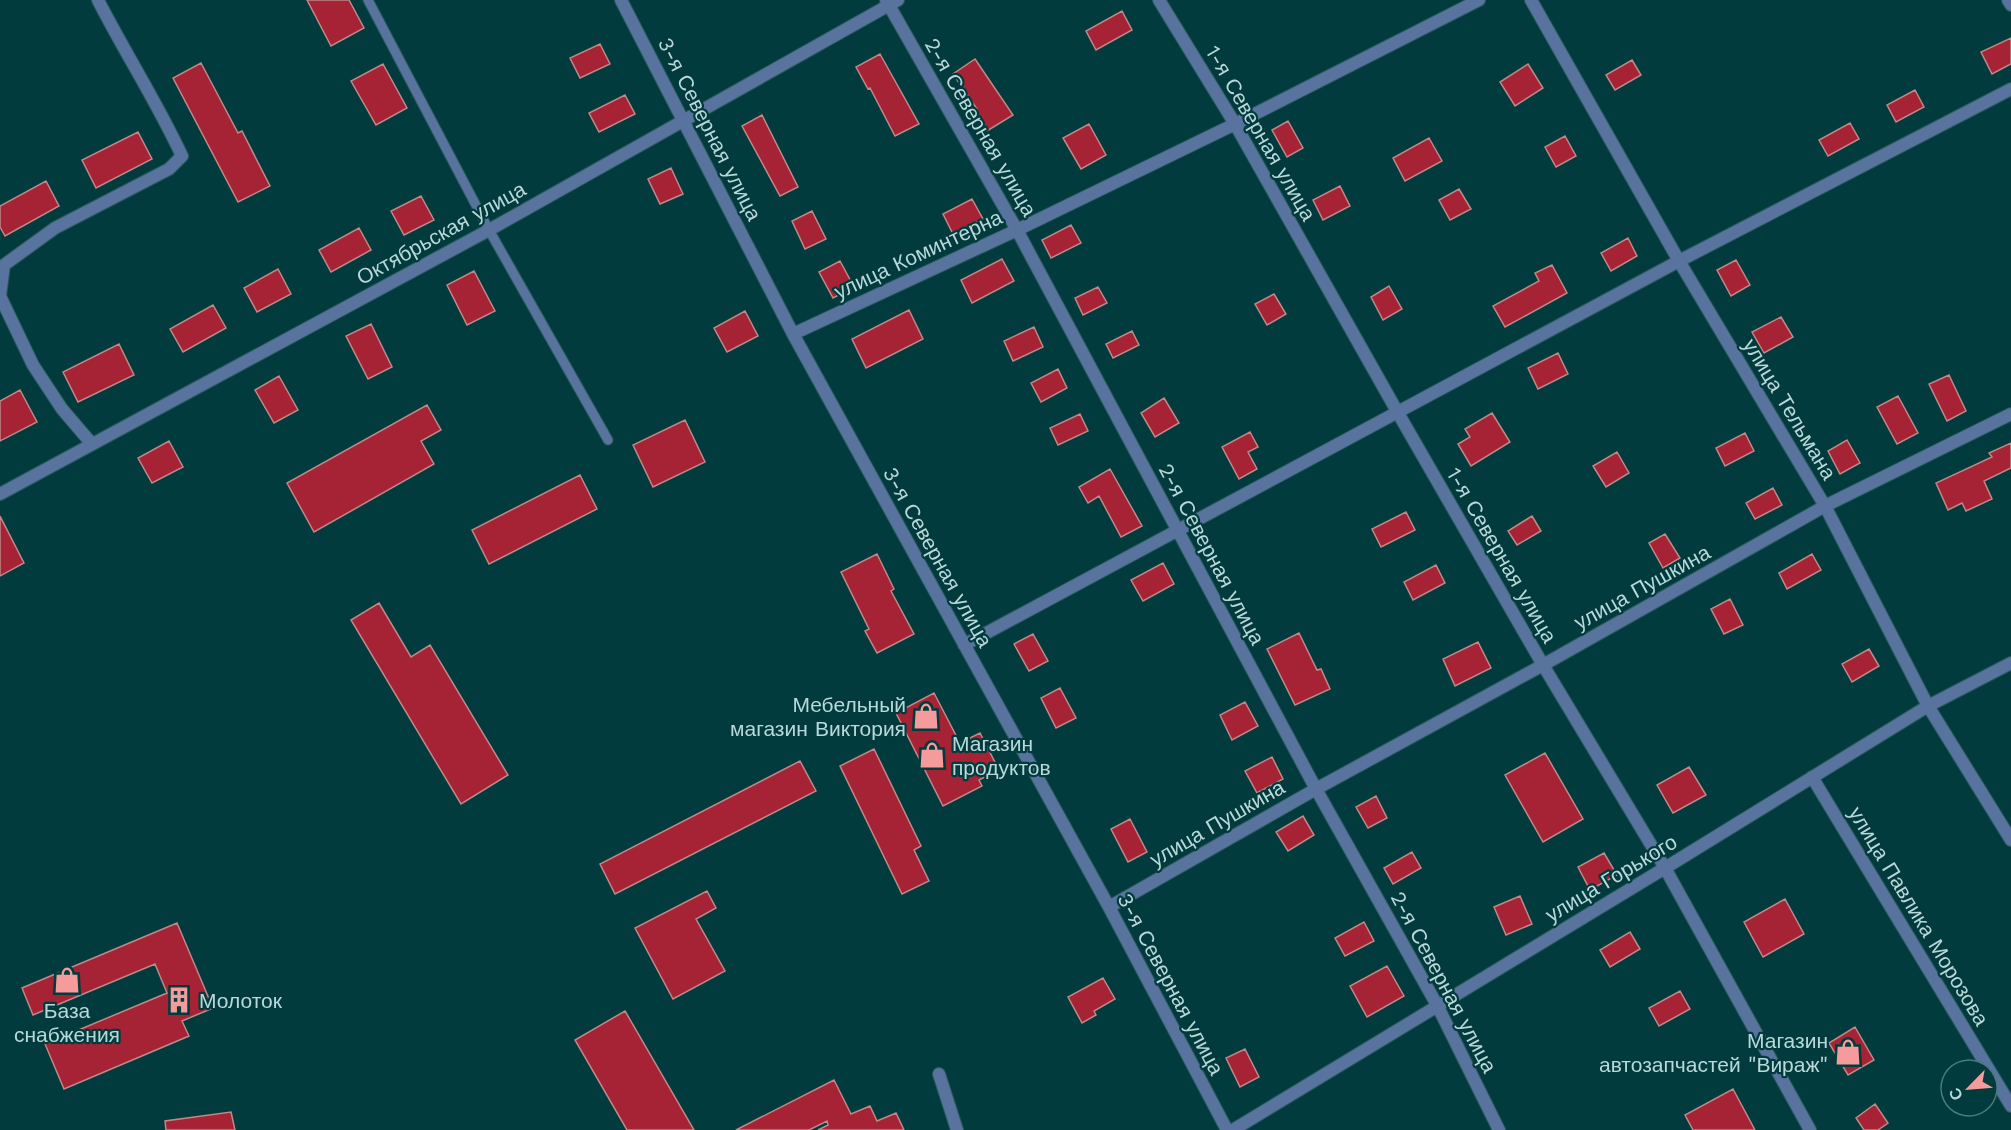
<svg xmlns="http://www.w3.org/2000/svg" width="2011" height="1130" font-family="'Work Sans',sans-serif">
<style>
.building{fill:#a52334;stroke:#bf8989;stroke-width:1.5}
.lines{fill:none;stroke-linecap:round;stroke-linejoin:round}
.service-casing{stroke:#275a5c;stroke-width:11}
.minor-casing{stroke:#275a5c;stroke-width:14}
.tertiary-casing{stroke:#275a5c;stroke-width:14}
.service{stroke:#58739e;stroke-width:9}
.minor{stroke:#58739e;stroke-width:12}
.tertiary{stroke:#58739e;stroke-width:12}
.labels{text-anchor:middle;dominant-baseline:central;stroke-width:4.5;stroke-linejoin:round;paint-order:stroke}
.street-label{font-size:21px;fill:#b9d8da;stroke:#023b3d}
.poi-label{font-size:21px;fill:#b9d8da;stroke:#023b3d;text-anchor:end}
</style>
<rect width="100%" height="100%" fill="#023b3d"/>
<path class="building" d="M307,0H349L364,28L331,46Z
M1122,11L1132,30L1096,50L1086,31Z
M2011,38V64L1992,74L1981,52Z
M600,44L610,64L580,78L570,58Z
M880,54L919,124L895,136L870,88L868,89L856,67Z
M975,59L1013,115L987,131L975,111L977,109L953,74Z
M1632,60L1641,75L1615,90L1606,75Z
M201,63L238,133L242,131L270,186L238,202L173,78Z
M383,64L407,108L376,125L351,81Z
M1528,64L1543,88L1515,106L1500,82Z
M1915,90L1924,107L1896,122L1887,105Z
M625,95L635,114L599,132L589,113Z
M762,115L798,187L780,196L742,126Z
M1288,121L1303,148L1287,157L1272,130Z
M1850,123L1859,139L1828,156L1819,140Z
M1089,124L1106,155L1081,169L1063,138Z
M138,132L152,159L96,188L82,160Z
M1565,136L1576,156L1556,167L1545,147Z
M1429,138L1442,161L1405,181L1393,158Z
M671,168L683,194L660,204L648,179Z
M46,181L59,206L5,236L0,227V206Z
M1340,186L1350,206L1323,220L1313,200Z
M1459,189L1471,209L1450,220L1439,200Z
M421,196L434,220L404,235L391,211Z
M972,199L983,219L953,234L943,214Z
M812,211L826,239L805,249L792,221Z
M1071,225L1081,243L1051,258L1042,240Z
M359,228L371,250L331,272L319,250Z
M1628,238L1637,256L1611,271L1601,253Z
M1002,259L1014,281L972,303L961,280Z
M1736,260L1750,285L1731,296L1717,270Z
M840,261L854,287L833,298L819,272Z
M1552,265L1567,293L1505,327L1493,306L1539,281L1535,273Z
M278,269L291,294L257,312L244,288Z
M474,271L495,311L467,325L447,285Z
M1389,286L1402,309L1383,320L1371,297Z
M1098,287L1107,303L1083,315L1075,298Z
M1274,294L1286,314L1267,325L1255,304Z
M213,305L226,328L183,352L170,329Z
M909,310L923,339L866,368L852,339Z
M745,311L758,336L727,352L714,328Z
M1781,317L1793,337L1764,353L1752,332Z
M371,324L392,367L368,379L346,336Z
M1034,327L1043,347L1013,361L1004,341Z
M1132,331L1139,345L1113,358L1106,344Z
M119,344L134,375L78,402L63,372Z
M1558,353L1568,374L1538,389L1528,368Z
M1058,369L1067,388L1041,402L1031,383Z
M1949,375L1966,411L1947,421L1929,384Z
M279,376L298,410L274,423L255,390Z
M20,390L37,422L0,441V401Z
M1898,396L1918,433L1897,444L1877,407Z
M1164,398L1179,423L1155,437L1141,413Z
M427,405L441,430L421,441L434,464L314,532L287,483Z
M1492,413L1510,442L1471,466L1458,444L1470,437L1465,429Z
M1080,414L1088,431L1058,445L1050,428Z
M685,420L705,462L653,487L633,445Z
M1250,432L1258,447L1248,452L1257,469L1239,479L1222,447Z
M1745,433L1754,451L1725,466L1716,448Z
M1847,440L1860,463L1840,474L1828,451Z
M169,441L183,467L152,483L138,458Z
M2011,443V468L1984,481L1992,499L1966,511L1962,503L1948,510L1936,483L1992,457L1989,453Z
M1617,452L1629,473L1606,487L1593,466Z
M1110,469L1142,526L1121,537L1099,496L1088,503L1079,487Z
M580,475L597,509L489,564L472,530Z
M1773,488L1782,505L1755,519L1746,503Z
M1406,512L1415,530L1381,547L1372,529Z
M0,516L24,563L0,576Z
M1532,516L1541,531L1517,545L1508,531Z
M1665,534L1680,558L1663,568L1649,543Z
M877,554L894,589L891,591L914,634L877,653L865,631L869,629L841,572Z
M1812,554L1821,570L1787,589L1779,573Z
M1163,563L1174,584L1143,601L1131,580Z
M1436,565L1445,583L1413,600L1404,582Z
M1730,599L1743,625L1724,634L1711,609Z
M379,603L411,657L430,645L508,775L461,804L351,620Z
M1299,633L1317,670L1321,669L1330,689L1295,705L1267,649Z
M1033,634L1048,661L1029,671L1014,644Z
M1478,642L1491,668L1455,686L1443,659Z
M1869,649L1879,666L1852,682L1842,664Z
M1060,688L1076,718L1056,728L1041,698Z
M934,693L960,743L980,733L999,770L979,780L982,786L943,806L896,713Z
M1245,702L1258,726L1232,740L1220,715Z
M874,749L921,846L914,850L929,881L902,894L840,766Z
M1545,753L1583,819L1543,842L1505,775Z
M1272,757L1283,779L1257,793L1245,771Z
M800,761L816,791L615,894L600,864Z
M1689,767L1706,795L1673,813L1657,785Z
M1376,796L1387,818L1368,828L1356,807Z
M1303,816L1314,835L1288,851L1276,832Z
M1130,819L1147,852L1128,862L1111,829Z
M1412,852L1421,868L1393,884L1384,868Z
M1604,853L1617,875L1590,890L1578,867Z
M707,891L716,908L696,919L725,971L673,999L635,928Z
M1520,896L1532,924L1506,935L1494,907Z
M1785,899L1804,934L1763,957L1744,922Z
M1364,922L1374,941L1345,956L1335,938Z
M177,923L213,1008L182,1021L189,1036L64,1089L45,1044L167,993L155,964L33,1015L22,988Z
M1630,932L1640,949L1610,967L1600,950Z
M1387,966L1404,996L1367,1017L1350,986Z
M1103,978L1115,999L1094,1011L1096,1015L1082,1023L1068,997Z
M1680,991L1690,1009L1659,1026L1649,1008Z
M625,1011L694,1130H627L575,1040Z
M1855,1027L1874,1060L1848,1075L1829,1043Z
M1245,1049L1259,1077L1240,1087L1226,1058Z
M834,1080L851,1114L870,1106L877,1121L896,1113L904,1130H818L828,1125L827,1121L809,1130H736Z
M1733,1089L1755,1130H1693L1685,1115Z
M1875,1104L1888,1123L1878,1130H1864L1856,1118Z
M231,1112L235,1130H166L165,1121Z"/>
<g class="lines">
<g class="service-casing">
<path id="service" d="M368,0L489,230L608,440"/>
</g>
<g class="minor-casing">
<path id="minor" d="M621,0L793,334L1109,907L1227,1130
M886,0L1017,230L1316,789L1437,1005L1499,1130
M1159,0L1235,124L1398,413L1543,665L1665,868L1810,1130
M2008,0L2011,5
M793,334L1017,230L1235,124L1479,0
M92,444L62,409L33,365L0,296L4,265L55,228L169,169L182,156C157,102 125,53 98,0
M964,645L1679,261L2011,89
M1812,777L2011,1106
M1109,907L1316,789L1543,665L1825,506L2011,414
M939,1074L957,1130
M1233,1130L1665,868L1928,706L2011,663"/>
</g>
<g class="tertiary-casing">
<path id="tertiary" d="M1531,0L1679,261L1825,506L1928,706L2011,840
M0,494L489,230L898,0"/>
</g>
<use href="#service" class="service"/>
<use href="#minor" class="minor"/>
<use href="#tertiary" class="tertiary"/>
</g>
<defs>
<g id="shop-bare" transform="scale(2.07)"><path d="M-5-2.5h2.3a2.7 3.5 0 0 1 5.4 0H5L5.5 6h-11ZM-1.5-2.5h3a1.5 2.3 0 0 0-3 0Z" fill="#f59b9b" stroke="#023b3d" stroke-width="2.5" paint-order="stroke"/></g>
<g id="building-bare" transform="scale(2.07)"><path d="M-4-6H4V6H1V3H-1V6H-4ZM-2.5-4.3h1.7v1.8h-1.7ZM.8-4.3h1.7v1.8H.8ZM-2.5-1h1.7V.8h-1.7ZM.8-1h1.7V.8H.8Z" fill="#f59b9b" stroke="#023b3d" stroke-width="2.5" paint-order="stroke"/></g>
</defs>
<g fill-rule="evenodd">
<use href="#shop-bare" x="926" y="716"/>
<use href="#shop-bare" x="932" y="755"/>
<use href="#shop-bare" x="67" y="980"/>
<use href="#building-bare" x="179" y="1000"/>
<use href="#shop-bare" x="1848" y="1052"/>
</g>
<g class="labels">
<g class="street-label">
<text transform="translate(981 127) rotate(60)">2-я Северная улица</text>
<text transform="translate(710 129) rotate(63)">3-я Северная улица</text>
<text transform="translate(1261 133) rotate(60)">1-я Северная улица</text>
<text transform="translate(441 233) rotate(-29)">Октябрьская улица</text>
<text transform="translate(918 254) rotate(-25)">улица Коминтерна</text>
<text transform="translate(1790 409) rotate(59)">улица Тельмана</text>
<text transform="translate(1212 554) rotate(62)">2-я Северная улица</text>
<text transform="translate(1502 555) rotate(60)">1-я Северная улица</text>
<text transform="translate(938 557) rotate(61)">3-я Северная улица</text>
<text transform="translate(1642 587) rotate(-29)">улица Пушкина</text>
<text transform="translate(1217 823) rotate(-30)">улица Пушкина</text>
<text transform="translate(1611 878) rotate(-31)">улица Горького</text>
<text transform="translate(1919 916) rotate(59)">улица Павлика Морозова</text>
<text transform="translate(1444 982) rotate(62)">2-я Северная улица</text>
<text transform="translate(1171 984) rotate(62)">3-я Северная улица</text>
</g>
<g class="poi-label">
<text x="906" y="704">Мебельный<tspan x="906" dy="24">магазин Виктория</tspan></text>
<text x="952" y="743" text-anchor="start">Магазин<tspan x="952" dy="24">продуктов</tspan></text>
<text x="199" y="1000" text-anchor="start">Молоток</text>
<text x="67" y="1010" text-anchor="middle">База<tspan x="67" dy="24">снабжения</tspan></text>
<text x="1828" y="1040">Магазин<tspan x="1828" dy="24">автозапчастей "Вираж"</tspan></text>
</g>
</g>
<g transform="translate(1969 1088) rotate(245)"><circle r="28" fill="#023b3d" stroke="#4b7a7c" stroke-width="1.5"/>
<path d="M0-4.5L10 22L0 15L-10 22Z" fill="#f59b9b"/>
<text y="-9" font-size="16" font-weight="bold" text-anchor="middle" fill="#b9d8da">С</text>
</g>
</svg>
